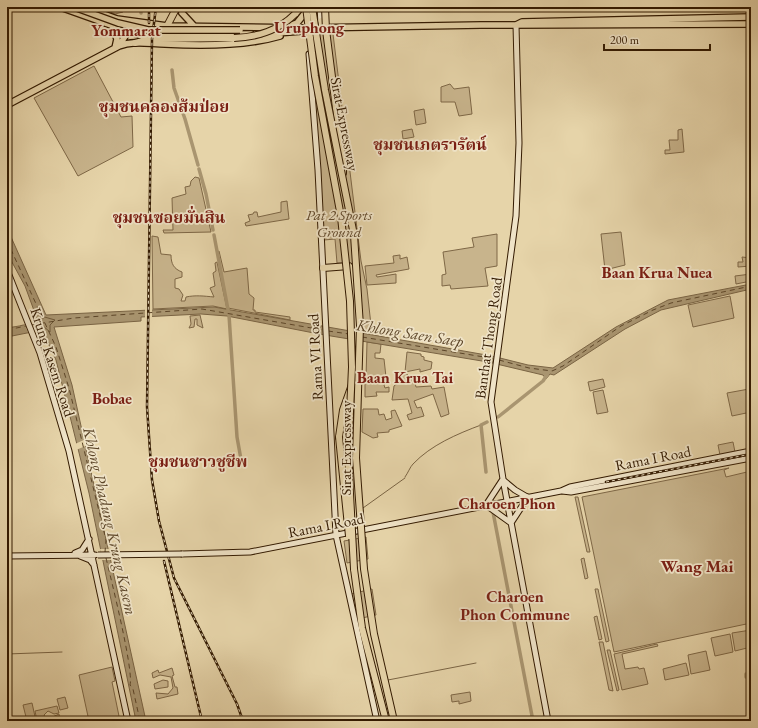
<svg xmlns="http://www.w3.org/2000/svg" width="758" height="728" font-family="'EB Garamond','Noto Serif Thai',serif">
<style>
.green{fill:#c8b48c;stroke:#7e6746}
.water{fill:#a99570;stroke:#7a6444}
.pier{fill:#e6d4a9}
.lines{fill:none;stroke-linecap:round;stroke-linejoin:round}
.shore{stroke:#6e5838;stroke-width:1}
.stream{stroke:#7a6444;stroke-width:1}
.canal{stroke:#a99570;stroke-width:3.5}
.ferry{stroke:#5c4528;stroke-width:1;stroke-dasharray:5 4;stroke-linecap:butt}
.secondary-casing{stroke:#331a01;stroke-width:7}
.primary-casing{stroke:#331a01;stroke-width:8}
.motorway-casing{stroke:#331a01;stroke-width:8}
.secondary{stroke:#efe3c7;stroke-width:5}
.primary{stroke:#e6d4a9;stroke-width:5.5}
.motorway{stroke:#e6d4a9;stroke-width:6}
.rail-casing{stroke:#331a01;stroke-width:2.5}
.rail{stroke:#efe3c7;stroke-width:1;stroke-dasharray:3;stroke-linecap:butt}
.secondary-bridge-casing{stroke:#331a01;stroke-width:7;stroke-linecap:butt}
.primary-bridge-casing{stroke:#331a01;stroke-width:8;stroke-linecap:butt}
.motorway-bridge-casing{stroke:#331a01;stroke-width:8;stroke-linecap:butt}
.secondary-bridge{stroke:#efe3c7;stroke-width:5}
.primary-bridge{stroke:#e6d4a9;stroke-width:5.5}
.motorway-bridge{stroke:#e6d4a9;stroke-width:6}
.labels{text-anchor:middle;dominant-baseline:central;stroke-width:3.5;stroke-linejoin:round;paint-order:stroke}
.street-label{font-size:15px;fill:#331a01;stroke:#efe3c7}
.park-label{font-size:15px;font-style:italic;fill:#60482b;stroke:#efe3c7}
.neighbourhood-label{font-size:16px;font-weight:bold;fill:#7a1f14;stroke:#efe3c7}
.water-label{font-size:16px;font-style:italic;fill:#5c4528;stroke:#efe3c7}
.quarter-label{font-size:17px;font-weight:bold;fill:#7a1f14;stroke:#efe3c7}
</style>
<rect width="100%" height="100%" fill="#e6d4a9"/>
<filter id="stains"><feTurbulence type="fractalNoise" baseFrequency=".005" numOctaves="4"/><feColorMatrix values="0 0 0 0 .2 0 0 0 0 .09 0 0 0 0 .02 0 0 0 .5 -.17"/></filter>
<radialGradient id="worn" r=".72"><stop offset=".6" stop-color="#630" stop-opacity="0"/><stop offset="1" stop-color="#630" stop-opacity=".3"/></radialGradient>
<path class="green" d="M99,7H126L123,12L115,14Z
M333,34L361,261L367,289L372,334L349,330L345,263H337L335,239L324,240L310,35Z
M94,66L121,117L132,116L133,147L78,176L34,98Z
M450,84L454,89L469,87L472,114L459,116L455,102H441V87Z
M424,109L426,123L416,125L414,111Z
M412,129L414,137L403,139L402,131Z
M682,129L684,152L665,154V150H670L669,140H678V130Z
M195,177L199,178L211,232L164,233L163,230H173L172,198L186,194L185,187L190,186L191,181Z
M287,201L289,219L246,226L245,223L250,221L248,215L253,214L254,212H257L258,217L281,212V202Z
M621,232L625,265L605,270L601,234Z
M497,234V266L485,268L488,286L451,289L450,285L442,286V275L446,274L443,252L474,247L472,238Z
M152,236L158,237L161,254L171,255C171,264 174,269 182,272V277L175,279V288L179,289L183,295L181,301H185L186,297C195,295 204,296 214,297L210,288L215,286L213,273L216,271L215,263L217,262L227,309L213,306L153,309Z
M219,251L224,272L247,268L249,294L254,298L253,310H255V312L290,317V320L228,308L217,252Z
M400,255V259L407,257L409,269L376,275L377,277L396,274V283L367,285L365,266L394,263L393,256Z
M742,257L751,258V266L738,267V262H743Z
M751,274V281L736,284L735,276Z
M730,296L734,318L693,327L688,305Z
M200,315L203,328L197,325V319H195L194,327L189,328L191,324L190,316Z
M367,342L381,344L380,353H375V358L384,359L386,377L366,378Z
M407,352L421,354V356L424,357V360L432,362L431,369L420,372V369L405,372Z
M405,373L408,375L409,380L414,379L416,387L431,386L432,389L444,387L449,414L441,417L433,394L414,401L417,408L421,407L424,416L409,420L407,415L412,413L408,399L392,400L394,386L399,382L400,374Z
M365,379H384L386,383L384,385L385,388L389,387V392H376L377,396L365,397Z
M603,379L605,387L590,391L588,382Z
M749,389L751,412L732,416L727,393Z
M603,390L608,412L597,414L593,392Z
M363,409H378L379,415L384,414L386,420L392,418L391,411L395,410L402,426L389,430V432L377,433L378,437L373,438L362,432Z
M733,442L735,452L720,455L718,445Z
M751,453V457L582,487Z
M729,468L724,470L726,477L751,471V623L614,652L582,497Z
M575,497H578L590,552H587Z
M366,537L368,559L347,563L344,541Z
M584,558L588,578L585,579L581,559Z
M372,589L376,615L357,619L351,594Z
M595,589H598L609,641L606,642Z
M597,616L602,639L599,640L594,617Z
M751,630V647L735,651L732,633Z
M730,634L733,652L715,656L711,638Z
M599,642H603L613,691L609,690Z
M657,644L658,646L622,654L625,669L638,667L639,669L644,668L648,684L622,690L614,654Z
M607,650H610L619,690L617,691Z
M706,651L710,670L691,674L688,655Z
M686,663L689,675L665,680L663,669Z
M112,667L115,681L112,682L120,721H89L79,675Z
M172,668L174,675L172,676L175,687H177L178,694L157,699L156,693L168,694L173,688L171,677L160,675L153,678L152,673L158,670L159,673Z
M163,680L168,681V687L155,689L154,684Z
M470,692L471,701L459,704V701L452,702L451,695Z
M65,697L68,708L60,710L57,699Z
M32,703L36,721H27L23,705Z
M57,706L59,713L54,714L48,711L44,715L46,720L59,714L60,721H37L35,711Z"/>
<path class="water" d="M7,228L46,315L214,307L492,356L528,365L553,368L616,327L668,300L751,284V289L661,310L625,329L554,375L550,374L546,379L543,375L488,362L319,334L227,316L201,314L141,317V321L54,327L72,385L146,721H136L89,493L56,360L42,330L7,337V328C17,326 31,326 36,316L25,286L7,253Z"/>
<path class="pier" d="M152,308V318L145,319V309Z
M34,319L38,331L29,335L24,323Z
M86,439L88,445L76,450L75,444Z
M100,549H111L113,560H102Z"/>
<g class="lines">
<path class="shore" d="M41,316L55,320L50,325V332L43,326L36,325Z"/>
<path class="stream" d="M405,477C408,473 410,467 413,464C431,445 457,434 481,425
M363,508L405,478
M7,654L62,652
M388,680L476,663"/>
<path class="canal" d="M140,7L141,13
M172,70L174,88L185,119L198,165
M199,169L206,194L213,230
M214,235L229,315L237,437L242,465
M498,417L543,381L547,375
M486,472L481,425L487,422
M493,512L533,721
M746,674V677
M748,683L751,700"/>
<path class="ferry" d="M7,241L56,347L69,388L106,540L105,552
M31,325L74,318L202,309L323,330
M7,330L26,326
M328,331L349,334
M362,337L484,357L486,360L494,359
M499,360L529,368L552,371L563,366L621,326L653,310L671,303L751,286
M106,558C111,579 134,671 130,685L133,689L140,721"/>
<g class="secondary-casing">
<path id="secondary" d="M320,7L321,24
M516,25L519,143L516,216L491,402L503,479L548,721
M309,54L318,170L336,535L377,721
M7,270L40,353L69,451L128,721
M503,480L515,490L527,497
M562,491L571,492L751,458
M486,505L503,479
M486,505L511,523
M511,523L528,497
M75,553L82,550L89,539
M182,554L250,552L561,491L570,487L751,451
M7,556L95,555
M80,556L90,560L94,565"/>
</g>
<g class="primary-casing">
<path id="primary" d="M60,7L133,33L177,35L251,34
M84,7L117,19L167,26L307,28L481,25L751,24
M182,13L195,27
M321,21L325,28
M516,25L522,22L751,17
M112,26L117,39L115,48
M288,26L297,23L305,13
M264,34L302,31L307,28
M119,46C134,40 150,44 165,44C200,46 246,46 280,36
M7,105L119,46L129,30"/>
</g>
<g class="motorway-casing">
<path id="motorway" d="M295,14L301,7
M167,26L177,7
M326,30L343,163V173
M133,33L155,39L234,38
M135,43L151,39
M323,268L349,266L352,270L355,321V376L343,410L339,437
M354,569L362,628L386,721"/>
</g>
<use href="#secondary" class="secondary"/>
<use href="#primary" class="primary"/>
<use href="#motorway" class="motorway"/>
<g class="rail-casing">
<path id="rail" d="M156,7L152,39L147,407L152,480L159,521L174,578L237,704L243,721
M149,23V7
M606,482L751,454
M164,561L202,721"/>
</g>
<use href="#rail" class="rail"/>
<g class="secondary-bridge-casing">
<path id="secondary-bridge" d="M98,555L182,554"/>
</g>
<g class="primary-bridge-casing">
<path id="primary-bridge" d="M74,7L118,23L148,30H240"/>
</g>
<g class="motorway-bridge-casing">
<path id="motorway-bridge" d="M306,7L315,76L341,217L350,301L352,367L348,456L354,569
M312,7L325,90L354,235L360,326L356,458L364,569L374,634L394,721
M325,7L326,30
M234,38C258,37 278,31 295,14
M339,437L349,536"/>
</g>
<use href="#secondary-bridge" class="secondary-bridge"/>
<use href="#primary-bridge" class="primary-bridge"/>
<use href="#motorway-bridge" class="motorway-bridge"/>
</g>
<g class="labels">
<g class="street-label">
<text transform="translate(345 124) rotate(79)">Sirat Expressway</text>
<text transform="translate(488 338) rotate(-82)">Banthat Thong Road</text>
<text transform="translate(315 357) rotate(-93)">Rama VI Road</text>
<text transform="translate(53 362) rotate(72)">Krung Kasem Road</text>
<text transform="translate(345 448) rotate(-90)">Sirat Expressway</text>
<text transform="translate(653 458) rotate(-11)">Rama I Road</text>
<text transform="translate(326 525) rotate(-11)">Rama I Road</text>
</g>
<g class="park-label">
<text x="339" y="214">Pat 2 Sports<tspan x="339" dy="17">Ground</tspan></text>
</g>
<g class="neighbourhood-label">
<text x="309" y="27">Uruphong</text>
<text x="126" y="30">Yommarat</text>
<text x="164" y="106">ชุมชนคลองส้มป่อย</text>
<text x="430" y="144">ชุมชนเภตรารัตน์</text>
<text x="169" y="217">ชุมชนซอยมั่นสิน</text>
<text x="657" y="272">Baan Krua Nuea</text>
<text x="405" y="377">Baan Krua Tai</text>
<text x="112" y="398">Bobae</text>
<text x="198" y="461">ชุมชนชาวชูชีพ</text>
<text x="507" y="503">Charoen Phon</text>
<text x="515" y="596">Charoen<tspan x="515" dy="18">Phon Commune</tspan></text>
</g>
<g class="water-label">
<text transform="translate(410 333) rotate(9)">Khlong Saen Saep</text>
<text transform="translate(110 521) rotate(77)">Khlong Phadung Krung Kasem</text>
</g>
<g class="quarter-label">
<text x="697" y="566">Wang Mai</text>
</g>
</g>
<rect width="758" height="728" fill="none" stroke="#e6d4a9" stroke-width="24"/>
<rect x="8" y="8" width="742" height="712" fill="none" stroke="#331a01" stroke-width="2"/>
<rect x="12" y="12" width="734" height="704" fill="none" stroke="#331a01"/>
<path d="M604 44v6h106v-6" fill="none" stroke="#331a01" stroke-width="2"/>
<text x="610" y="44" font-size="12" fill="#331a01" stroke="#efe3c7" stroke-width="3" paint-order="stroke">200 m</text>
<rect width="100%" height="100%" filter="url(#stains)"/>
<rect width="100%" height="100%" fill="url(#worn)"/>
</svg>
